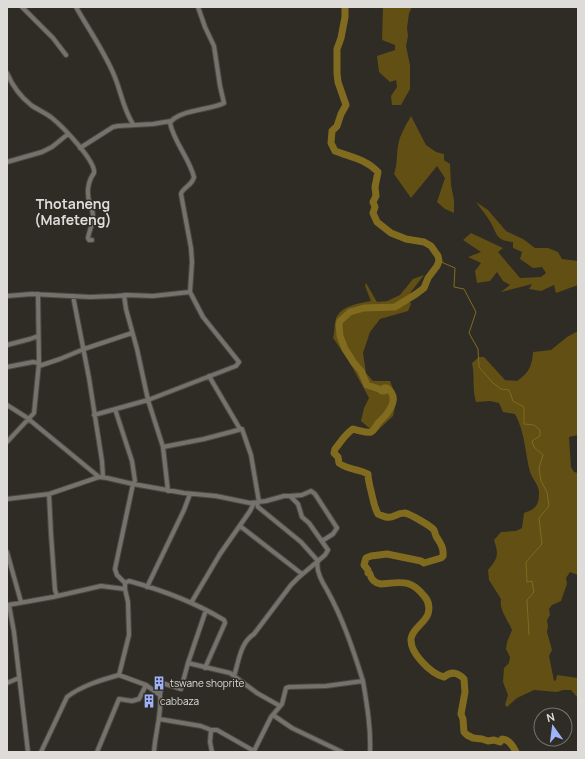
<svg xmlns="http://www.w3.org/2000/svg" width="585" height="759" font-family="Manrope,sans-serif">
<style>
.green{fill:#614f13}
.lines{fill:none;stroke-linecap:round;stroke-linejoin:round}
.stream{stroke:#816b1f;stroke-width:1}
.river{stroke:#816b1f;stroke-width:7}
.street-casing{stroke:#4b4943;stroke-width:6}
.street{stroke:#75726b;stroke-width:4}
.labels{text-anchor:middle;dominant-baseline:central;stroke-width:3;stroke-linejoin:round;paint-order:stroke}
.poi-label{font-size:10px;fill:#dedcd8;stroke:#2f2c26;text-anchor:start}
.district-label{font-size:14px;font-weight:bold;fill:#dedcd8;stroke:#2f2c26}
</style>
<rect width="100%" height="100%" fill="#2f2c26"/>
<path class="green" d="M383,7H412L409,13L407,28L408,36L406,46L410,65V89L401,105H392L391,96L397,87L396,80L390,82L379,72L377,56L395,50V45L382,40Z
M411,116L426,145L436,152L444,154V160L450,164L451,185L454,200V213L445,209L437,202L445,178L437,166L411,198L394,174C398,162 396,158 398,146C399,136 406,125 411,116Z
M476,202L488,210L506,231L523,239L535,248H548L558,252L562,259L578,261V285L556,293L554,285L541,291L529,289L532,284L501,292L510,285L503,281L497,272L490,281L477,283L475,271L481,263L468,257L481,252L463,240L471,233L503,248L498,252L520,278L541,277L546,273L542,267L533,268L520,259L522,252L513,248V242C496,240 498,236 491,223C487,216 481,209 476,202Z
M424,275L407,297L411,304L408,311L380,319L370,332L363,353L366,373L373,381H390L397,399L393,416L375,433L361,421L364,408L369,398L349,361L333,338C335,331 334,322 337,316C344,305 360,303 371,301L365,286L366,283L377,302L387,301L400,295L413,279Z
M578,331V435L569,437L571,467L574,472L578,473V575L570,572L566,578L567,584L561,601L552,605L549,609L550,615L547,620L548,626L547,632L552,650L549,656L554,681L556,680L557,675L578,678V698L571,690H563L557,692L534,690L517,698L507,707L505,705L508,695L503,682L504,668L509,663L510,657L506,649L507,642L512,630C508,620 499,610 501,599L489,580L488,570C498,558 499,555 494,540L501,532L516,531L522,528L524,513C536,509 539,505 539,492C539,485 532,479 530,472C525,453 525,432 515,414L503,412L499,403L490,401L476,402C472,390 475,376 472,363L479,357H484L505,380L517,381C529,373 532,366 533,352L551,350L567,337Z"/>
<g class="lines">
<path class="stream" d="M439,261L455,268L454,287L464,289L476,312L469,333L478,349L479,367L493,383L501,389L509,390L513,401L524,407V424L534,425L540,430V436L532,441L534,447L543,455L539,468L541,481L547,492L549,506L539,518L542,544L526,562L527,582L532,581L534,592L527,600L529,635"/>
<path class="river" d="M345,7V17L341,38L337,49V73L338,82L346,105L341,114L337,126L332,131L331,143L335,151C350,157 366,159 378,172L375,187L376,196L373,202L375,207L373,213L377,222L391,233L406,239L424,242L431,246L438,256L439,261L437,266L428,278L424,288L416,294L395,307L364,308L350,312L340,321L339,325L340,336L345,349L354,363L361,371L367,385L379,389L382,391H384V388H387C401,398 388,414 379,422C376,425 375,430 371,432C367,433 356,430 353,429C345,434 341,442 335,449L334,453L338,457L339,463C350,471 357,468 368,474C368,479 369,482 370,487C373,497 373,505 378,514C395,522 392,513 405,513C410,514 431,526 434,530C435,532 435,534 436,536C440,543 444,547 443,556L441,558L424,563L421,561L387,554L371,556L366,558L364,565L368,570V573L370,574C371,580 375,583 381,584C402,582 411,579 425,597C429,602 430,607 428,614C425,623 412,629 411,639C410,653 431,674 444,677C451,671 458,672 464,679L465,692L461,714L463,719L464,732L467,735L473,738L482,739L488,741L494,740L500,742L502,739C509,739 513,746 516,752"/>
<g class="street-casing">
<path id="street" d="M22,7L53,38L66,55
M76,7C89,30 104,51 114,75C121,91 123,109 133,124
M7,73C12,85 21,97 31,105C38,110 46,113 52,118C62,126 96,161 94,173C88,181 86,193 90,204C91,208 93,211 93,216C93,224 89,231 88,238L89,240H92
M80,148L113,127L118,126L153,124L171,121
M7,162L42,152L52,147L68,134
M190,292L192,262L191,248L181,194C183,187 192,186 194,177C189,158 174,142 170,123C177,110 211,110 224,103L220,86L214,46L205,27L198,7
M124,295L126,309L137,349L148,400L163,447L168,491
M7,296L32,294L90,297L116,296L127,295L153,296L190,292L203,317L239,362L236,366L148,400L94,415
M73,296L89,378L102,461L103,477
M7,345L30,339L38,336
M39,366L60,359L84,349L132,333
M7,367L33,362L39,363
M209,376L240,429
M7,405L26,417L99,477
M115,409L132,461L135,481L133,484L184,493L216,496L250,503L266,501L284,496H290L298,504L302,517L309,523L328,550L325,555L318,561C315,570 322,582 327,590C343,619 353,649 363,681
M7,442L34,413L39,363L38,294
M163,447L204,439L242,429L251,455L259,502
M49,494L51,534L55,590L57,596
M290,496L302,495L311,491L315,494L337,528L333,534L322,541
M7,499L49,494L99,477L107,478L133,484L115,569L117,575L125,583V589L128,602L129,635L119,675L146,685L160,695C162,714 155,733 154,752
M240,526L302,574
M7,552L21,602
M125,583L129,581C162,590 196,603 224,620L225,623L205,668
M147,587L184,510L190,494
M191,603L220,554L250,511L254,503
M8,605L53,597L101,586L125,589
M9,605L14,632L28,752
M206,610L188,663L230,673L257,693L280,706
M234,676C239,661 240,643 254,634L291,585L299,577L318,561L301,542L258,507L257,503
M7,683L19,678
M160,695L162,683L181,689L188,663
M273,715L292,728L342,752
M159,719L201,726L211,730L210,742L212,752
M211,730H217L254,751L271,717L282,704L286,688L289,687L326,686L363,681C367,705 371,728 370,752
M41,752L67,697C81,686 101,680 119,675
M97,752L119,699L132,701L139,699L146,685"/>
</g>
<use href="#street" class="street"/>
</g>
<defs>
<g id="building-bare" transform="scale(1.08)"><path d="M-4-6H4V6H1V3H-1V6H-4ZM-2.5-4.3h1.7v1.8h-1.7ZM.8-4.3h1.7v1.8H.8ZM-2.5-1h1.7V.8h-1.7ZM.8-1h1.7V.8H.8Z" fill="#9fb3fd" stroke="#2f2c26" stroke-width="2.5" paint-order="stroke"/></g>
</defs>
<g fill-rule="evenodd">
<use href="#building-bare" x="159" y="683"/>
<use href="#building-bare" x="149" y="701"/>
</g>
<g class="labels">
<g class="poi-label">
<text x="170" y="683">tswane shoprite</text>
<text x="160" y="701">cabbaza</text>
</g>
<g class="district-label">
<text x="73" y="203">Thotaneng<tspan x="73" dy="16">(Mafeteng)</tspan></text>
</g>
</g>
<rect width="585" height="759" fill="none" stroke="#dedcd8" stroke-width="16"/>
<g transform="translate(553 727) rotate(346)"><circle r="19" fill="#2f2c26" stroke="#75726d"/>
<path d="M0-3L7 15L0 10L-7 15Z" fill="#9fb3fd"/>
<text y="-6" font-size="11" font-weight="bold" text-anchor="middle" fill="#dedcd8">N</text>
</g>
</svg>
